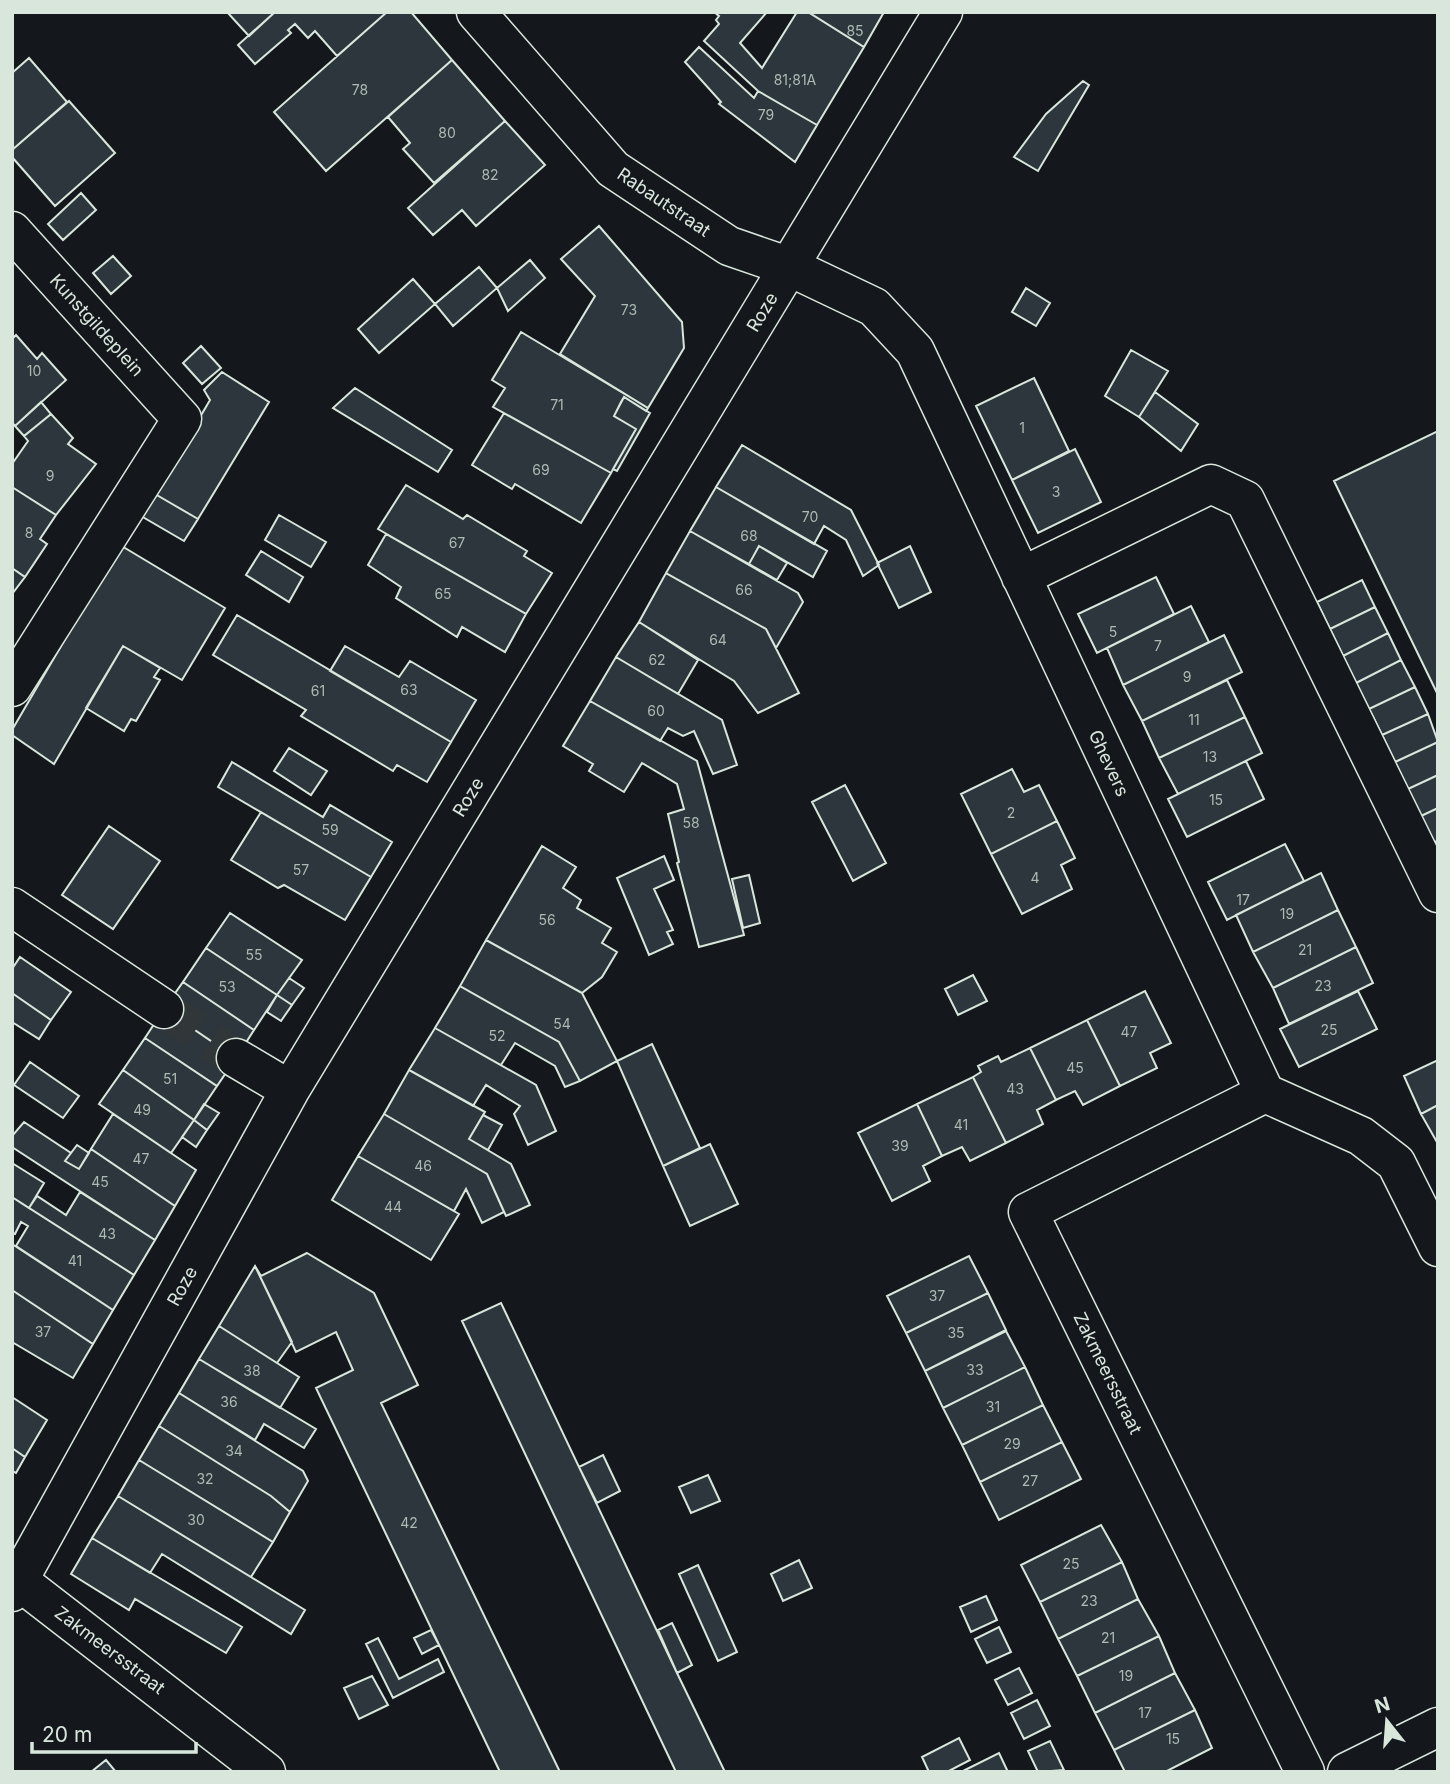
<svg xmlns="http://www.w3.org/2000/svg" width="1450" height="1784" font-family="Inter,sans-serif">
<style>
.building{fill:#2c363c;stroke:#d8e6dc;stroke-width:2}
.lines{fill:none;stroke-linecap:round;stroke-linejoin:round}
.minor-tunnel{stroke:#313739;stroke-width:38;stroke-dasharray:38 19;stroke-linecap:butt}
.minor-casing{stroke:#d8e6dc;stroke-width:41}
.minor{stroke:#14181c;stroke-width:38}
.labels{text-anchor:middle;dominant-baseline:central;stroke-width:5;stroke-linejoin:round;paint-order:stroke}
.number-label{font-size:14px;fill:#adbab4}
.street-label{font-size:18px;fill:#d8e6dc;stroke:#14181c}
</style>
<rect width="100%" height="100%" fill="#14181c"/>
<path class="building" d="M227,12H275L249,36Z
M275,12H387L337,56L315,31L308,38L295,24L288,30L291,33L255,64L238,45Z
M387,12H411L452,60L326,171L274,112Z
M714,12H767L740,43L762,68L797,12H808L864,47L817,125L758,91L704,41L719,24L716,20L719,16Z
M808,12H884L864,47Z
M699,47L754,98L758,91L817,125L795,162L719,104L721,102L685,62Z
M29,58L67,102L12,150V73Z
M452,60L505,121L434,183L403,149L410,143L388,117Z
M1083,81L1089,85L1038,171L1014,157L1046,114Z
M69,101L115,153L55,206L12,157V150Z
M505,121L545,165L476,226L462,210L433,235L408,208Z
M81,193L96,210L63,240L48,224Z
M599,226L682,322L684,348L648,408L560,354L595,296L561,259Z
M113,256L131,276L111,294L93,273Z
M530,260L545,278L508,311L497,288Z
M479,267L497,288L453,326L435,304Z
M413,279L435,304L379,353L358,329Z
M1026,288L1050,303L1036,326L1012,312Z
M521,332L648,408L646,411L624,397L621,402L614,416L636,429L611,473L493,407L505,388L492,380Z
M16,335L37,359L42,353L66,380L15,426L12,422V339Z
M201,346L221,368L202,384L183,363Z
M1131,350L1168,371L1139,417L1105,396Z
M222,372L269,402L198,519L155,494L210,400L204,390Z
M1034,378L1069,451L1012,480L976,406Z
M355,388L452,450L438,472L333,408Z
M1155,392L1198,424L1181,451L1139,417Z
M624,397L650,413L617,471L613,469L636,429L614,416Z
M41,402L51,414L24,436L15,426Z
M504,413L611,473L581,523L515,484L512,489L472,465Z
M51,414L73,438L68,444L96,464L56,515L12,487V464L28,441L24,436Z
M1438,431V695L1334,481Z
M742,445L851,510L879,565L863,576L846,540L824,526L814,544L716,487Z
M1075,449L1101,502L1038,533L1012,480Z
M406,485L463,519L467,515L527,551L524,556L552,573L526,614L378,529Z
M12,487L56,515L40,539L47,544L25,577L12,568Z
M716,487L827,551L813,577L759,546L749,564L690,531Z
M155,494L198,519L184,541L141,516Z
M279,515L326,542L311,567L265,540Z
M690,531L798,593L803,602L776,648L766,629L666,573Z
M386,534L526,614L505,652L462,627L457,637L396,598L401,587L368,565Z
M120,545L225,608L182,680L123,646L54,764L12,735V730Z
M759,546L787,563L777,580L749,564Z
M910,546L931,592L899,608L877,563Z
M261,551L303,577L289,602L246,575Z
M12,568L25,577L12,594Z
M666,573L766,629L799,693L758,713L734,681L639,622Z
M1156,577L1174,614L1097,653L1078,614Z
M1362,580L1375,607L1330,629L1317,602Z
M1191,606L1209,642L1123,685L1107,648Z
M1375,607L1388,633L1343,656L1330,629Z
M237,615L451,742L427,782L397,765L393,771L301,716L306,710L213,655Z
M639,622L698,660L678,694L616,657Z
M1388,633L1401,660L1356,683L1343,656Z
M1224,635L1242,672L1142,721L1123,685Z
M123,646L160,668L154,677L160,680L136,721L131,719L124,731L86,708Z
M345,646L399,677L410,661L476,700L451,742L330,671Z
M616,657L722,720L737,765L713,774L694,731L683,736L668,728L660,741L590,701Z
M1401,660L1415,687L1369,709L1356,683Z
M1227,680L1245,717L1159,758L1142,721Z
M1415,687L1428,714L1382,735L1369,709Z
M590,701L697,761L744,935L699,947L677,863L679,862L668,814L684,809L677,784L642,763L624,792L589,771L593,764L563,746Z
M1428,714L1438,742L1395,762L1382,735Z
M1245,717L1262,753L1178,794L1159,758Z
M1438,742V775L1408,789L1395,762Z
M289,748L327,771L311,795L274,771Z
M1246,761L1264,799L1187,837L1168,799Z
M232,762L323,817L330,805L392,842L371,877L218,787Z
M1012,769L1024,792L1039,785L1057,821L991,854L961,794Z
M1438,775V808L1421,816L1408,789Z
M845,785L886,863L853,881L812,802Z
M1438,808V841L1434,842L1421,816Z
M261,812L371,877L345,920L284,885L278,888L231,860Z
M1057,821L1075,858L1061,865L1072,889L1022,914L991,854Z
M109,826L160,861L113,929L62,895Z
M1285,844L1304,881L1227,920L1208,882Z
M542,846L576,867L563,888L581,900L577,908L611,928L602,943L617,952L602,977L582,993L486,940Z
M664,856L674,880L654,889L673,930L667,932L673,944L649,955L617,878Z
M1321,873L1338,910L1253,952L1236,915Z
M749,875L760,923L743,928L732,879Z
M1338,910L1356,947L1273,988L1253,952Z
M230,913L302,960L277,995L206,948Z
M486,940L582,993L617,1061L580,1081L559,1042L460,986Z
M1356,947L1373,983L1289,1024L1273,988Z
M206,948L277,995L254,1030L183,982Z
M20,957L71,992L51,1020L12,993V969Z
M973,975L987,1001L958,1015L945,989Z
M289,978L304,988L292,1005L277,995Z
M183,982L254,1030L236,1058L164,1009Z
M460,986L559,1042L580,1081L565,1087L555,1066L515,1043L501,1065L435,1028Z
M1145,991L1171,1043L1150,1053L1157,1068L1120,1086L1087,1020Z
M1358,991L1377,1029L1299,1067L1280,1029Z
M12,993L51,1020L39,1039L12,1022Z
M277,995L292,1005L281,1021L267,1012Z
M164,1009L236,1058L217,1086L145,1038Z
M1087,1020L1120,1086L1083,1105L1075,1091L1056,1100L1030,1048Z
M435,1028L536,1085L556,1131L528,1145L514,1114L520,1106L486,1085L473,1106L409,1070Z
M145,1038L217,1086L194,1120L123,1070Z
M652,1044L700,1148L663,1166L617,1061Z
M1030,1048L1056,1100L1037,1110L1043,1124L1006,1143L973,1077L981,1072L978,1066L998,1056L1001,1062Z
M1438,1060V1105L1421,1114L1404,1076Z
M30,1062L79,1096L63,1118L14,1085Z
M123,1070L194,1120L171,1153L99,1104Z
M409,1070L485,1112L469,1139L511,1164L530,1205L506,1216L487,1174L384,1114Z
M973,1077L1006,1143L970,1161L962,1147L942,1156L917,1104Z
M204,1104L219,1113L207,1130L194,1120Z
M917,1104L942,1156L923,1166L930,1181L892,1201L858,1133Z
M1438,1105V1144L1421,1114Z
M113,1114L196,1170L175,1206L91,1149Z
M384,1114L487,1174L504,1212L482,1223L466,1189L454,1211L358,1156Z
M483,1115L502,1125L488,1150L469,1139Z
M194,1120L207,1130L196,1147L182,1137Z
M24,1122L71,1153L65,1161L79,1169L91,1149L175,1206L155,1240L12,1147V1136Z
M710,1144L738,1204L690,1226L663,1166Z
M77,1145L89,1153L79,1169L65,1161Z
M358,1156L459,1214L431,1260L332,1200Z
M12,1163L44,1183L29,1208L12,1197Z
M80,1192L155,1240L134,1275L29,1208L37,1196L66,1215Z
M12,1197L134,1275L113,1310L16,1246L28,1226L21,1222L15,1234L12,1233Z
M12,1244L113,1310L93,1344L12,1290Z
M307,1253L374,1293L418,1385L381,1403L560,1772H500L316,1388L353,1370L336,1332L296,1352L255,1266L261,1276Z
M969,1256L988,1293L906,1333L887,1296Z
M255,1266L292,1342L277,1363L219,1326Z
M12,1290L93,1344L73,1378L12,1342Z
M988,1293L1006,1330L925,1371L906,1333Z
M501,1303L677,1673L725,1772H676L462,1321Z
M219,1326L299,1377L280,1408L199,1359Z
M1006,1331L1025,1367L943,1408L925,1371Z
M199,1359L316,1429L304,1448L264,1424L255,1440L179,1393Z
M1025,1367L1043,1405L962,1445L943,1408Z
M179,1393L303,1471L308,1481L290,1512L271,1496L159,1426Z
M12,1397L47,1420L25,1457L12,1448Z
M1043,1405L1062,1442L980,1482L962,1445Z
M159,1426L271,1496L290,1512L273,1542L139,1460Z
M1062,1442L1081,1479L999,1520L980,1482Z
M12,1448L25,1457L16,1473L12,1471Z
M603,1455L620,1491L597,1503L579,1467Z
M139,1460L273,1542L251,1577L118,1496Z
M708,1475L720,1501L691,1513L679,1487Z
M118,1496L305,1610L291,1634L162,1554L150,1573L92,1538Z
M1101,1525L1122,1562L1040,1602L1021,1565Z
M92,1538L242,1627L226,1653L135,1599L129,1610L71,1574Z
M799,1560L812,1588L783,1601L771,1574Z
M1122,1562L1138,1599L1058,1639L1040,1602Z
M698,1565L737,1652L718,1661L679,1574Z
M986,1596L997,1620L971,1632L960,1607Z
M1138,1599L1159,1636L1077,1676L1058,1639Z
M672,1623L692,1665L677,1673L658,1630Z
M999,1627L1011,1652L987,1663L975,1639Z
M431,1630L439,1645L422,1654L414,1638Z
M1159,1636L1175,1673L1095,1713L1077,1676Z
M378,1638L399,1679L438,1659L444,1672L393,1698L366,1644Z
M1019,1668L1032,1693L1008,1705L995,1680Z
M1175,1673L1195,1710L1114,1750L1095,1713Z
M372,1676L388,1705L359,1719L344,1688Z
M1037,1700L1050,1726L1024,1739L1011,1713Z
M1195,1710L1212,1748L1165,1772H1125L1114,1750Z
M959,1738L970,1760L947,1772H929L922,1757Z
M1050,1741L1064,1770L1038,1772L1028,1751Z
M999,1753L1008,1772H961Z
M106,1760L116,1772H91Z"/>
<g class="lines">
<path class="minor-tunnel" d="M164,1009L236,1058"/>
<g class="minor-casing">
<path id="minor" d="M476,12L613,169L729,246L790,267L874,307L915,351L1265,1093L1361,1136L1396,1163L1438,1247
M12,231L182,419L12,687
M1021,577L1211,484L1245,500L1438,893
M12,907L164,1009
M236,1058L290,1090
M1265,1093L1028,1212L1305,1772
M19,1581L266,1772
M12,1592L290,1090L943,12
M1347,1772L1438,1727"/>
</g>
<use href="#minor" class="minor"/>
</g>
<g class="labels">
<g class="number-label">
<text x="855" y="30">85</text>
<text x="795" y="79">81;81A</text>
<text x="360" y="89">78</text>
<text x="766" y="114">79</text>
<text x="447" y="132">80</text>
<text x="490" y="174">82</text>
<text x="629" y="309">73</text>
<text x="34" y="370">10</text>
<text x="557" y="404">71</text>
<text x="1022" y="427">1</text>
<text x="541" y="469">69</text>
<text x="50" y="475">9</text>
<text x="1056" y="491">3</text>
<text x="810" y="516">70</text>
<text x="29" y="532">8</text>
<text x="749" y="535">68</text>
<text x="457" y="542">67</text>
<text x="744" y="589">66</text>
<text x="443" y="593">65</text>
<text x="1113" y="631">5</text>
<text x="718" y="639">64</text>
<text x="1158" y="645">7</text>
<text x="657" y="659">62</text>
<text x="1187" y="676">9</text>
<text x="409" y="689">63</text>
<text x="318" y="690">61</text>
<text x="656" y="710">60</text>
<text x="1194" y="719">11</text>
<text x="1210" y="756">13</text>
<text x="1216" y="799">15</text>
<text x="1011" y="812">2</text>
<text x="691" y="822">58</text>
<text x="330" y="829">59</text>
<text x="301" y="869">57</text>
<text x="1035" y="877">4</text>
<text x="1243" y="899">17</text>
<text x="1287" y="913">19</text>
<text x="547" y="919">56</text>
<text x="1305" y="949">21</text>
<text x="254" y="954">55</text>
<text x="1323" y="985">23</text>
<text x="227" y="986">53</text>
<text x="562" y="1023">54</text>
<text x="1329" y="1029">25</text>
<text x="1129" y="1031">47</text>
<text x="497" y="1035">52</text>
<text x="1075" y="1067">45</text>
<text x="170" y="1078">51</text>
<text x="1015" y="1088">43</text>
<text x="142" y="1109">49</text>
<text x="961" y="1124">41</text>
<text x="900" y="1145">39</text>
<text x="141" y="1158">47</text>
<text x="423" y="1165">46</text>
<text x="100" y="1181">45</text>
<text x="393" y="1206">44</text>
<text x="107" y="1233">43</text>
<text x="75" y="1260">41</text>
<text x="937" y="1295">37</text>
<text x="43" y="1331">37</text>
<text x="956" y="1332">35</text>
<text x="975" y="1369">33</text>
<text x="252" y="1370">38</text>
<text x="229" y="1401">36</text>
<text x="993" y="1406">31</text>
<text x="1012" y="1443">29</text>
<text x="234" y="1450">34</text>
<text x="205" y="1478">32</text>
<text x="1030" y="1480">27</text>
<text x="196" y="1519">30</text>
<text x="409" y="1522">42</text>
<text x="1071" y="1563">25</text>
<text x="1089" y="1600">23</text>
<text x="1108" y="1637">21</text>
<text x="1126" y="1675">19</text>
<text x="1145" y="1712">17</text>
<text x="1173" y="1738">15</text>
</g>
<g class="street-label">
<text transform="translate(664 202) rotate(34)">Rabautstraat</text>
<text transform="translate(762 312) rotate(-59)">Roze</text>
<text transform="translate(97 325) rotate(48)">Kunstgildeplein</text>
<text transform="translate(1109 763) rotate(65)">Ghevers</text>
<text transform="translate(468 797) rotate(-59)">Roze</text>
<text transform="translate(182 1286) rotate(-61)">Roze</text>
<text transform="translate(1108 1373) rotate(64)">Zakmeersstraat</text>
<text transform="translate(110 1650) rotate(37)">Zakmeersstraat</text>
</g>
</g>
<rect width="1450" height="1784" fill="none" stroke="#d8e6dc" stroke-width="28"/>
<g transform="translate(1387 1721) rotate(343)" stroke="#14181c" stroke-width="5" paint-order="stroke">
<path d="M0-5L12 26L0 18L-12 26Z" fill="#d8e6dc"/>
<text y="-10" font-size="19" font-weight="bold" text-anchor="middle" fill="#d8e6dc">N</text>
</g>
<path d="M32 1742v10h164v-10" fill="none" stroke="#d8e6dc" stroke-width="3.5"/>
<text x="42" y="1742" font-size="21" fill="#d8e6dc" stroke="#14181c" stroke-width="5" paint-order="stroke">20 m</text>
</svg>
